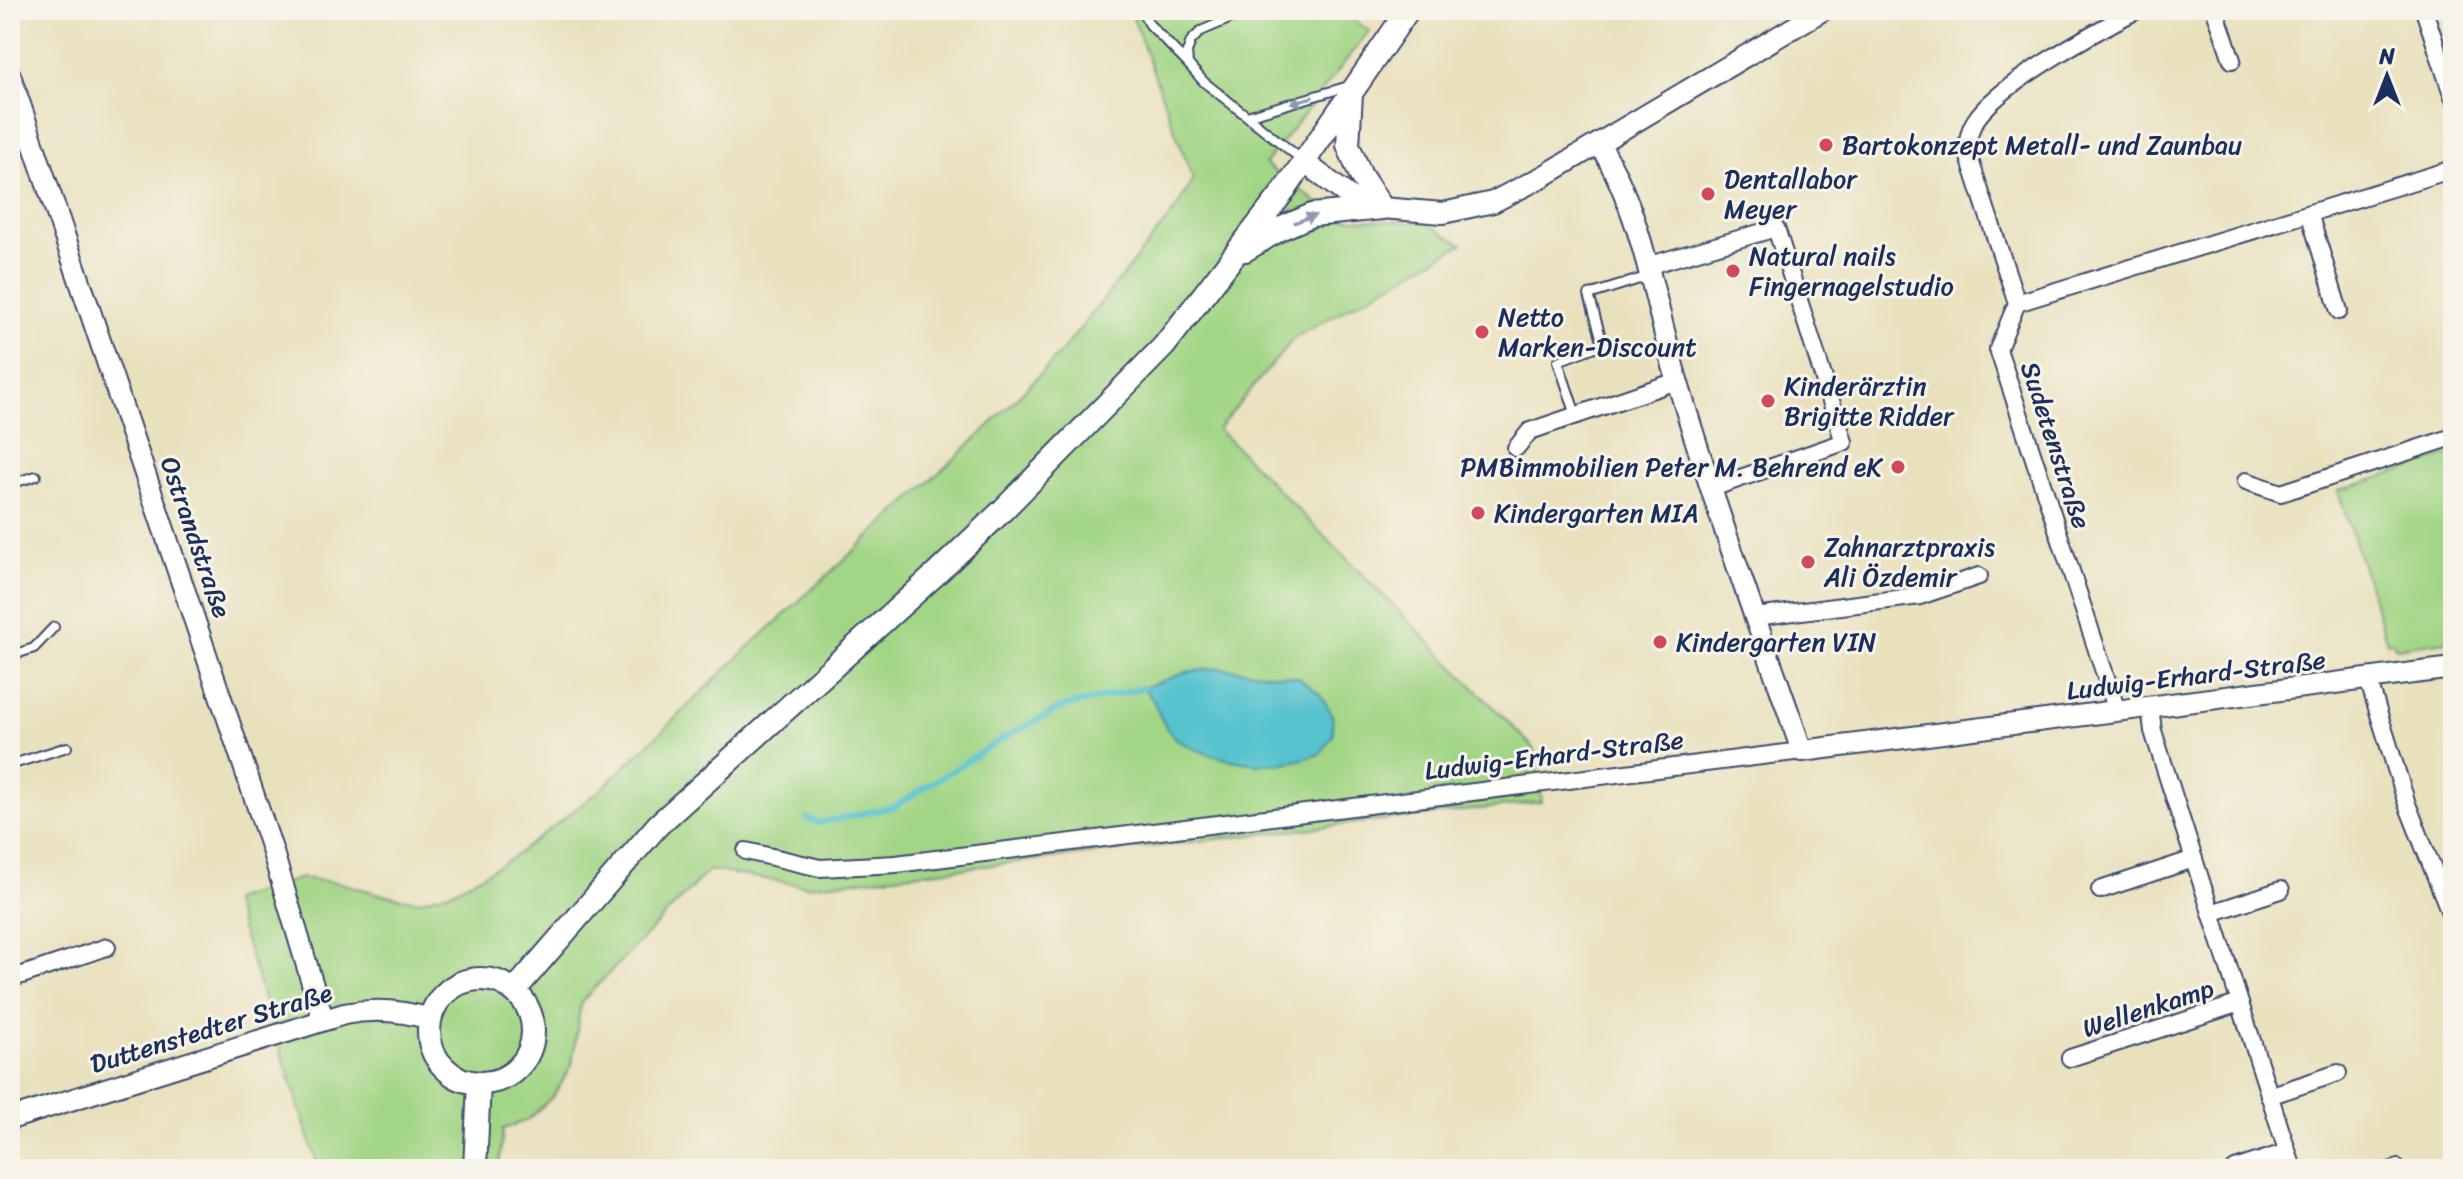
<svg xmlns="http://www.w3.org/2000/svg" width="2463" height="1179" font-family="Sriracha,sans-serif">
<style>
.green{fill:#a2d585;stroke:#5e8272;stroke-width:2}
.water{fill:#56c3ce;stroke:#387996;stroke-width:2}
.lines{fill:none;stroke-linecap:round;stroke-linejoin:round}
.stream{stroke:#56c3ce;stroke-width:6}
.service-casing{stroke:#3a4a6c;stroke-width:12}
.minor-casing{stroke:#3a4a6c;stroke-width:20}
.tertiary-casing{stroke:#3a4a6c;stroke-width:24}
.secondary-casing{stroke:#3a4a6c;stroke-width:26}
.service{stroke:#fff;stroke-width:8}
.minor{stroke:#fff;stroke-width:16}
.tertiary{stroke:#fff;stroke-width:20}
.secondary{stroke:#fff;stroke-width:22}
.oneway{fill:#8d97ae}
.poi-dot{fill:#d1495b;stroke:#f7f3e8;stroke-width:3}
.labels{text-anchor:middle;dominant-baseline:central;stroke-width:6;stroke-linejoin:round;paint-order:stroke}
.poi-label{font-size:26px;fill:#1b2f5e;stroke:#f7f3e8;text-anchor:start}
.street-label{font-size:26px;fill:#1b2f5e;stroke:#f7f3e8}
</style>
<rect width="100%" height="100%" fill="#f7f3e8"/>
<filter id="ink" filterUnits="userSpaceOnUse"><feTurbulence type="fractalNoise" baseFrequency=".0125" numOctaves="2"/><feDisplacementMap in="SourceGraphic" scale="16" xChannelSelector="R" yChannelSelector="G"/><feConvolveMatrix kernelMatrix="1 2 1 2 8 2 1 2 1" color-interpolation-filters="sRGB"/></filter>
<filter id="wash" filterUnits="userSpaceOnUse"><feTurbulence type="fractalNoise" baseFrequency=".006" numOctaves="4" result="noise"/><feDisplacementMap in="SourceGraphic" scale="32" xChannelSelector="R" yChannelSelector="G"/><feGaussianBlur stdDeviation="1.8" result="paint"/><feColorMatrix in="noise" values="0 0 0 0 0 0 0 0 0 0 0 0 0 0 0 0 0 1.4 0 .05"/><feComposite in="paint" operator="in"/></filter>
<g filter="url(#wash)">
<rect width="100%" height="100%" fill="#e9e1be"/>
<path class="green" d="M1130,10H1189L1203,18L1218,10H1340L1369,31L1265,164L1339,218L1425,223L1462,244L1294,338L1218,429L1534,748L1542,802L807,886L709,870L581,1002L572,1065L554,1095L528,1120L503,1129L499,1169H319L232,900L301,878L340,883L380,894L417,901L453,891L512,858L603,788L749,647L977,438L1059,355L1176,209L1193,179Z
M2453,454V640L2396,648L2392,642H2387L2338,491Z"/>
<path class="water" d="M1219,668L1297,677L1320,694L1332,714L1333,735L1320,754C1303,759 1284,765 1266,764C1240,764 1191,753 1172,735C1158,721 1158,701 1143,688L1186,672Z"/>
<g class="lines">
<path class="stream" d="M807,818L818,823L894,807L1002,739L1062,707L1143,688"/>
</g>
</g>
<g filter="url(#ink)">
<g class="lines">
<g class="service-casing">
<path id="service" d="M1141,10L1150,25L1188,64
M1250,10L1201,31L1191,41L1187,52L1188,64L1204,82L1301,159
M1247,116L1349,86
M1576,415L1558,361L1603,344L1589,295L1649,276
M10,484L36,476
M10,656L34,648L54,627
M10,765L67,747
M2383,1169L2398,1164"/>
</g>
<g class="minor-casing">
<path id="minor" d="M2215,10L2232,60
M2424,10L2453,97
M2309,213L2339,311
M1647,266L1776,228L1844,442L1712,488
M2017,303L1967,151C1968,140 1969,130 1975,121C1997,85 2098,30 2137,10
M1516,448L1530,431L1677,381
M2246,481L2281,493L2453,437
M1755,617L1920,596L1979,576
M2368,679L2407,804L2453,920
M2150,706L2153,731L2293,1169
M2117,711L1998,349L2017,303L2453,169
M746,851L820,868L896,864L1802,751
M2100,890L2194,859
M2211,913L2281,890
M10,979L107,947
M2070,1058L2240,1003
M2269,1096L2338,1073
M2235,1169L2287,1152"/>
</g>
<g class="tertiary-casing">
<path id="tertiary" d="M10,75L271,846L323,1019
M1599,143C1643,215 1654,301 1677,380C1714,505 1759,628 1802,751L2453,668
M1304,162L1350,197L1382,208L1443,213L1493,202L1542,177L1823,10
M10,1119L344,1014C374,1008 401,1010 430,1019"/>
</g>
<g class="secondary-casing">
<path id="secondary" d="M1245,250L1282,228L1312,215L1382,208L1361,176L1348,145L1351,94
M429 1031a52 52 0 1 1 104 0a52 52 0 1 1-104 0Z
M514,991L658,825L937,573L1003,510L1164,346L1284,191L1408,10
M475,1169L479,1083"/>
</g>
<use href="#service" class="service"/>
<use href="#minor" class="minor"/>
<use href="#tertiary" class="tertiary"/>
<use href="#secondary" class="secondary"/>
</g>
<defs><path id="oneway-solid" d="M-6-.8H1V-3.2L6.5 0L1 3.2V.8H-6Z" transform="scale(2)"/></defs>
<g class="oneway">
<use href="#oneway-solid" transform="translate(1302 100) rotate(164)"/>
<use href="#oneway-solid" transform="translate(1305 219) rotate(-20)"/>
</g>
</g>
<g class="poi-dot">
<circle cx="1826" cy="145" r="8"/>
<circle cx="1708" cy="194" r="8"/>
<circle cx="1733" cy="271" r="8"/>
<circle cx="1482" cy="332" r="8"/>
<circle cx="1768" cy="401" r="8"/>
<circle cx="1898" cy="467" r="8"/>
<circle cx="1478" cy="513" r="8"/>
<circle cx="1808" cy="562" r="8"/>
<circle cx="1660" cy="642" r="8"/>
</g>
<g class="labels">
<g class="poi-label">
<text x="1842" y="145">Bartokonzept Metall- und Zaunbau</text>
<text x="1724" y="179">Dentallabor<tspan x="1724" dy="30">Meyer</tspan></text>
<text x="1749" y="256">Natural nails<tspan x="1749" dy="30">Fingernagelstudio</tspan></text>
<text x="1498" y="317">Netto<tspan x="1498" dy="30">Marken-Discount</tspan></text>
<text x="1784" y="386">Kinderärztin<tspan x="1784" dy="30">Brigitte Ridder</tspan></text>
<text x="1882" y="467" text-anchor="end">PMBimmobilien Peter M. Behrend eK</text>
<text x="1494" y="513">Kindergarten MIA</text>
<text x="1824" y="547">Zahnarztpraxis<tspan x="1824" dy="30">Ali Özdemir</tspan></text>
<text x="1676" y="642">Kindergarten VIN</text>
</g>
<g class="street-label">
<text transform="translate(2056 445) rotate(72)">Sudetenstraße</text>
<text transform="translate(196 537) rotate(71)">Ostrandstraße</text>
<text transform="translate(2196 675) rotate(-7)">Ludwig-Erhard-Straße</text>
<text transform="translate(1554 755) rotate(-7)">Ludwig-Erhard-Straße</text>
<text transform="translate(2148 1008) rotate(-18)">Wellenkamp</text>
<text transform="translate(211 1028) rotate(-17)">Duttenstedter Straße</text>
</g>
</g>
<rect width="2463" height="1179" fill="none" stroke="#f7f3e8" stroke-width="40"/>
<g transform="translate(2387 76)" stroke="#f7f3e8" stroke-width="6" paint-order="stroke">
<path d="M0-6L14 30L0 20L-14 30Z" fill="#1b2f5e"/>
<text y="-12" font-size="22" font-weight="bold" text-anchor="middle" fill="#1b2f5e">N</text>
</g>
</svg>
